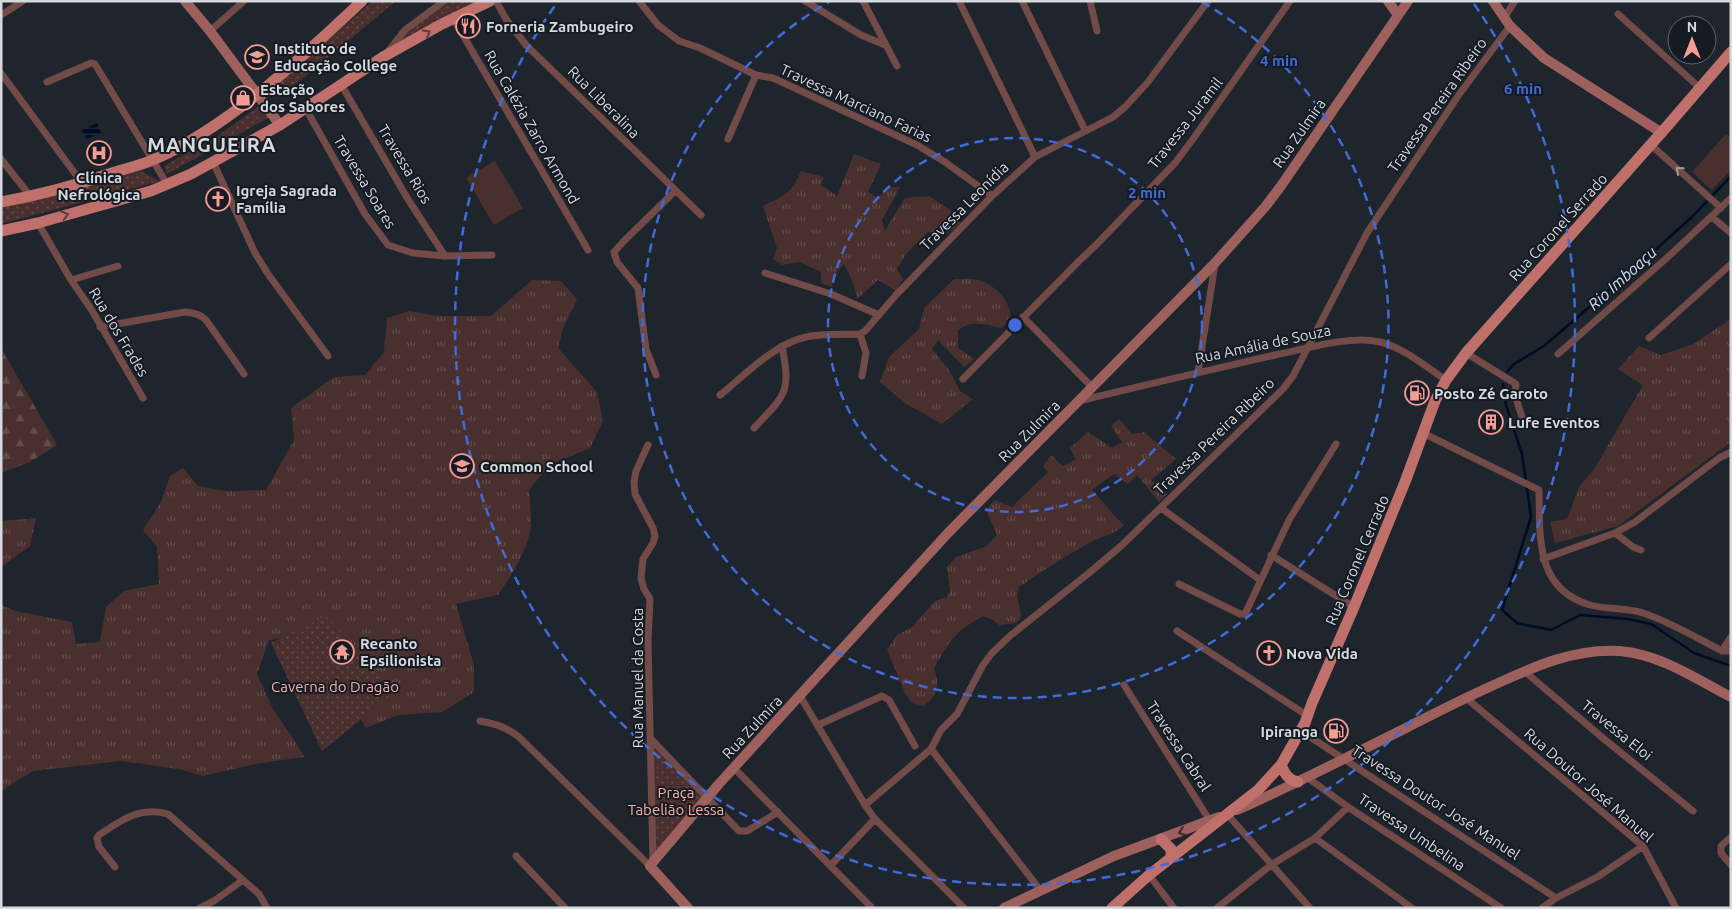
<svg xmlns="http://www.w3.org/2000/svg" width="1732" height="909" font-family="Ubuntu,sans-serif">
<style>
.grass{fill:url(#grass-tufts)}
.forest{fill:url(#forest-firs)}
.park{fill:url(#park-dots)}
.pitch{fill:#49302e}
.water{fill:url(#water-rules)}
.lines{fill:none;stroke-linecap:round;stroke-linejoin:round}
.stream{stroke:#000c24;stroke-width:2.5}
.street{stroke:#724b48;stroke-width:7}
.secondary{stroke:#9d605c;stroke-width:10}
.primary{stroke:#bf706b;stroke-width:11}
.oneway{stroke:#593d3f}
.oneway2{stroke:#a99a9b}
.oneway3{stroke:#372c30}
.ring{fill:none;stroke:#426ad9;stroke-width:2.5;stroke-dasharray:9 6}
.labels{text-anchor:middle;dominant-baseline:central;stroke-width:4;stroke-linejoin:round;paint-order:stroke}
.poi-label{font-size:15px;font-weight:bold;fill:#d6dadf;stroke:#151b22;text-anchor:start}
.street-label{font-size:15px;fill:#d6dadf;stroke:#151b22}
.park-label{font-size:15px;fill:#f9aea8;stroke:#151b22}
.water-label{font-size:16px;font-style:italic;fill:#cde0f5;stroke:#151b22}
.district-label{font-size:20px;font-weight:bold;letter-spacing:1px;fill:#d6dadf;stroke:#151b22}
.centre{fill:#426ad9;stroke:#151b22;stroke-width:2.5}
.ring-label{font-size:15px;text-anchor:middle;font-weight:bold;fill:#426ad9;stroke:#151b22;stroke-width:4;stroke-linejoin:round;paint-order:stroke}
</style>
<defs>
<pattern id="grass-tufts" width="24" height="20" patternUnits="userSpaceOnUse" patternTransform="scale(1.25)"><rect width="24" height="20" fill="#49302e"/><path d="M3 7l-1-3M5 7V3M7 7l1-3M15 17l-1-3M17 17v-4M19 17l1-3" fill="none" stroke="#624d4c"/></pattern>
<pattern id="forest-firs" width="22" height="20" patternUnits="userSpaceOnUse" patternTransform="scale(1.25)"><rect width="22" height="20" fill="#49302e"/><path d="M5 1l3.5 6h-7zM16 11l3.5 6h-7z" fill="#624d4c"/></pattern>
<pattern id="park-dots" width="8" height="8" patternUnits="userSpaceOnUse" patternTransform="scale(1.25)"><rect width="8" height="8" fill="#49302e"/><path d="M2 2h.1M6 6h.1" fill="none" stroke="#624d4c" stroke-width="1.8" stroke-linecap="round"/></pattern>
<pattern id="water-rules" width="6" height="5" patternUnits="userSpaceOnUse" patternTransform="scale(1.25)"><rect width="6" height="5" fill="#000c24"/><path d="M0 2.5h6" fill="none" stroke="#242f43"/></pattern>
</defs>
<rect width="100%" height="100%" fill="#1e252c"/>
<path class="grass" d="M854,154L881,164L868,192L879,198L886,187H900L882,220L885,232L888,225L905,198L929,196L949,209L961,222C951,236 944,234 928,232L906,254L897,269L903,279L896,291L878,280L857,299C855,286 850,276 844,264L837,272L831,287L821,283V272L800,262L782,265L773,259L777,248L763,206C785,195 791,194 801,171L824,177L821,185L837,196Z
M954,279C962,279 971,278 978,280C994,284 1013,302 1010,320L1001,328C985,324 971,320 958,330V348L974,359L964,367L938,340L932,349L949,370L960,391L973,399L942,424L905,403L880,382L889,357L919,329L924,308Z
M532,280L561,281L577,299L563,329L558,348L597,392L603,421L590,448L550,465L529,490C530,501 531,513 531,525C530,546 510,578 498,595L456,604L474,665V692L442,712L398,715L366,728L335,675L306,634L269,640L257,674L273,709L295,741L304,757L255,764L203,776L179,769L121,761L33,771L7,787L1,793V605L15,611L72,622L76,644L100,642L106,607L124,591L159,584L157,547L143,530L161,502L170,476L183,468L198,486L226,491L266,490L294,440L291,408L334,377L365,375L384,352L387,318L409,311L437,316H491Z
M1731,319V442L1618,526L1555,543L1550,522L1567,519L1579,487L1595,468L1643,385L1618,369L1639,346L1661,355L1693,344Z
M1119,419L1132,434L1144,432L1176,459L1151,480L1167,494L1159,502L1137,475L1128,484L1114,474L1092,490L1124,526C1114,534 1100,537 1089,543C1065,557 1042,571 1019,587L1017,595L1021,615L1020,619L1016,623L999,625L993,620L983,616C955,631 949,642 934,668C940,685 938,696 923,706L912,703L905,693L887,650L897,635L912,627L935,601L947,597L950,592L947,567L956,557L987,546L997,535L986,510L995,500L1012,507L1048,472L1043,466L1051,455L1063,466L1076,459L1070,448L1088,432L1112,448L1122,442L1111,426Z
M36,518L30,546L1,567V521Z"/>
<path class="forest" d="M1,348L57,445L30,462L1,473Z"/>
<path class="park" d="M373,1H396L289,90L267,93Z
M450,1H482L396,47C410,27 430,14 450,1Z
M262,104L270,117L167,174L164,166L219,135Z
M141,171L160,181L1,224V205Z
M326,616L394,693L322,751L271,643Z
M650,740L706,798L652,860Z"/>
<path class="pitch" d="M1726,134L1731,138V170L1712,190L1692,172Z
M495,161L523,208L494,225L466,178Z"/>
<path class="water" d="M97,123L101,133L86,139L82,130Z"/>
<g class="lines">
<path class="stream" d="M1507,372L1514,364L1544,346L1643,261L1692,217L1731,176
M1503,384L1506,405L1522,454L1531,517L1502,610L1517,623L1551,630L1580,615L1628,619L1651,624L1694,653L1731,666"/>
<path class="street" d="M496,1L506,19L526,45L701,215
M639,1L658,25L679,41L700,48L756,75L773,78L917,145L945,162L992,196
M805,1L861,35L885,45
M863,1L897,66
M959,1L1035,157
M1022,1L1085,130
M1090,1L1097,31
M1618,14L1700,88
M1,15L23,1
M453,18L588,250
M1504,18L1515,1
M210,31L244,1
M387,53L405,30L444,1
M1,73L82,183
M47,82L91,63L95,64L167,184
M342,86L409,201L445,256
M306,109L365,214L388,245L413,253L445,256L492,255
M728,139L756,75
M1651,145L1721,208
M1,159L31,197
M213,162L255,253L268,274L328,356
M1712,217L1731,233
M38,223L71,280L91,309L143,398
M765,273L831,294L879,315
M71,280L118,266
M1023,317L1092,387
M100,327L185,312C194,313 200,314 206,320L244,374
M860,334L866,353L862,376
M1649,338L1731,264
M1466,353L1516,384L1515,395L1522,417
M1558,354L1669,256L1731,198
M1198,372L1215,264
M656,375L646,349L638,288L617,262L614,252L624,241L675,191
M963,379L1079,261L1096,245L1175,163L1193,139L1290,1
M720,395C745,375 774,344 806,337C824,333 842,335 860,334L865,331L896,295L992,196L1035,157L1113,117L1125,107L1148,82L1208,1
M1079,401C1144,385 1210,370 1275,355C1306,349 1349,335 1380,342C1404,348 1425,366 1446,380
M754,428C786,394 791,393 782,346
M1423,433L1539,490C1540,537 1535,589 1590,605C1608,610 1628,607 1646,614C1672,623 1697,638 1722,651H1731
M648,445L636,471L634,482L635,494L653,528L655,536L653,543L643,559L641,578L644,589L650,599L648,641L653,862
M1161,508L1260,580
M1615,533L1633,547L1641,550
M1271,555L1354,607
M1543,559L1615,533L1635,522L1719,458L1731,452
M1179,584L1240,614H1245L1289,520L1336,444
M1177,631L1308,716
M1722,651L1731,637
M1524,671L1604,739L1693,811
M1124,685L1210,821
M800,696L865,805L875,819L964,908
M1466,698L1643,846L1676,908
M480,721C496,724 506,727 519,737L650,866
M818,725L882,696L889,700L915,746
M1301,731L1556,898
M651,739L739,831H747L778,812
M931,749L1041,891
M734,768L872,908
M1308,778L1348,807L1501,908
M865,805L931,749L941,730L957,714L983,665L992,653L1011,635L1089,573L1121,546L1283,389L1293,376L1367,233L1458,96L1510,26
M1227,814L1310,908
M1731,837L1721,846V853L1731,865
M1315,838L1412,908
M516,856L565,908
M831,865L875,819
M115,867L99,847L97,838L99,835C121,820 140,806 168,814L259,894L267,908
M1149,875L1174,908
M200,908L214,901L243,880
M1217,908L1271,865L1315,838L1348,807
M1542,908L1556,898L1599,876L1643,846"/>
<path class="secondary" d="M185,1L210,31L280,125
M1388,1L1398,15
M1493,1L1510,26L1544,58L1662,133
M1237,810C1294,785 1349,756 1404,729C1435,713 1465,698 1496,684C1535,666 1576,648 1620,651C1662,655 1694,678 1731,697
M688,908L650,866L653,862L718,785L948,533L1215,263L1265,207L1281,186L1408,1
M1004,908L1114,856L1219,817"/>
<path class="primary" d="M1,202C40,195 77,185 115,172C128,168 142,165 155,159C230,126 302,57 362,1
M1,231L38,223L151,191L191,174L280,125L383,57L442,24L490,1
M1281,765C1285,774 1288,780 1298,782
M1161,839L1171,849V857
M1112,908L1149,875L1258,790L1281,765L1305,723L1312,703L1354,607L1405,482L1435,401L1446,380L1466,353L1669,124L1731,52"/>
</g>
<defs><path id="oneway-chevron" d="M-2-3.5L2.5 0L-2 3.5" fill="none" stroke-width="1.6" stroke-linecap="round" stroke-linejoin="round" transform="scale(1.25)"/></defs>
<g class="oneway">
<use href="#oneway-chevron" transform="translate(427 33) rotate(-30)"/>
<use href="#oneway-chevron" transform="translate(65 215) rotate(-16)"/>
</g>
<use class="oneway2" href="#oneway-chevron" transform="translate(1679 170) rotate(-139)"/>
<use class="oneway3" href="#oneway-chevron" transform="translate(1182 832) rotate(160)"/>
<g class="ring">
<circle cx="1015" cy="325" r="187"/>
<path d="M1202 2A373 373 0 1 1 829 2"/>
<path d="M1474 4A560 560 0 1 1 556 4"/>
</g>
<defs>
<g id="restaurant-ring" transform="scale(1.25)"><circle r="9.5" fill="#151b22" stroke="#f59c95" stroke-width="1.5"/><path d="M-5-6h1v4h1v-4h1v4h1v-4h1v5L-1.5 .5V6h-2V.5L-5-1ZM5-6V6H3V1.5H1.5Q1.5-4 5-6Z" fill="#f59c95"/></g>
<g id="school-ring" transform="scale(1.25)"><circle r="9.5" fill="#151b22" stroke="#f59c95" stroke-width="1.5"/><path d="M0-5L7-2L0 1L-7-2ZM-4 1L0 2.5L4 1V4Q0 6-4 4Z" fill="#f59c95"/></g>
<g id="shop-ring" transform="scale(1.25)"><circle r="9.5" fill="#151b22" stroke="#f59c95" stroke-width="1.5"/><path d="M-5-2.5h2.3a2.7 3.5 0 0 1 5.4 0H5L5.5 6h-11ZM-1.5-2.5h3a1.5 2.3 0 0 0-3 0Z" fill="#f59c95"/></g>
<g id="hospital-ring" transform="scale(1.25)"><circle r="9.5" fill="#151b22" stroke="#f59c95" stroke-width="1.5"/><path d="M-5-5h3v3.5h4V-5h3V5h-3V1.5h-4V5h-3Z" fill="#f59c95"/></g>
<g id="church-ring" transform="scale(1.25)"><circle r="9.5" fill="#151b22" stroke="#f59c95" stroke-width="1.5"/><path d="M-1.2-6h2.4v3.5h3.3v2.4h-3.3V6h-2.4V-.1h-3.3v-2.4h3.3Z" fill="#f59c95"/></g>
<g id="fuel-ring" transform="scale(1.25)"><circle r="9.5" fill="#151b22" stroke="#f59c95" stroke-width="1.5"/><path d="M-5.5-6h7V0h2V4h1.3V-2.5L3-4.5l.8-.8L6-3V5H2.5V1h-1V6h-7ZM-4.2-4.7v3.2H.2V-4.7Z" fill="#f59c95"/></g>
<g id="building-ring" transform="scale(1.25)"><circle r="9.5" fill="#151b22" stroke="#f59c95" stroke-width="1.5"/><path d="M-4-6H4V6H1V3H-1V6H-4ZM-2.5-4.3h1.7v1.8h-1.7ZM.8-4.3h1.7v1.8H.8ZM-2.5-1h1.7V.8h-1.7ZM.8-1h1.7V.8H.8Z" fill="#f59c95"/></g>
<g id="temple-ring" transform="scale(1.25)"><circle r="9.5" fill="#151b22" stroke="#f59c95" stroke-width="1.5"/><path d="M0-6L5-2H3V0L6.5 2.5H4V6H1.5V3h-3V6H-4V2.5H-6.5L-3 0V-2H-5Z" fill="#f59c95"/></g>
</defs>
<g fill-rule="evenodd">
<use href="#restaurant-ring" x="468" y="26"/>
<use href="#school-ring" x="257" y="57"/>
<use href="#shop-ring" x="243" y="98"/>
<use href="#hospital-ring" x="99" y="153"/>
<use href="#church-ring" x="218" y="199"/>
<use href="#fuel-ring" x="1417" y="393"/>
<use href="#building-ring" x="1491" y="422"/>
<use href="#school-ring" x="462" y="466"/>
<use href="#temple-ring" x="342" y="652"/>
<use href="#church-ring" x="1269" y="653"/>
<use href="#fuel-ring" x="1336" y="731"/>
</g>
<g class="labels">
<g class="poi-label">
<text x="486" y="26">Forneria Zambugeiro</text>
<text x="274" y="48">Instituto de<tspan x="274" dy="17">Educação College</tspan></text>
<text x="260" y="89">Estação<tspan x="260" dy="17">dos Sabores</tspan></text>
<text x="99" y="177" text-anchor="middle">Clínica<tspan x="99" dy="17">Nefrológica</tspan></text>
<text x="236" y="190">Igreja Sagrada<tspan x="236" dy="17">Família</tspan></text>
<text x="1434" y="393">Posto Zé Garoto</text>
<text x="1508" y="422">Lufe Eventos</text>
<text x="480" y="466">Common School</text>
<text x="360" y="643">Recanto<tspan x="360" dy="17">Epsilionista</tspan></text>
<text x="1286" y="653">Nova Vida</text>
<text x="1318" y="731" text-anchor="end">Ipiranga</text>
</g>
<g class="street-label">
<text transform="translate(604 102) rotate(45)">Rua Liberalina</text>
<text transform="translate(856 103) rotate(25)">Travessa Marciano Farias</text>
<text transform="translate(1437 105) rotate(-55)">Travessa Pereira Ribeiro</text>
<text transform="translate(1185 123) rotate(-52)">Travessa Juramil</text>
<text transform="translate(532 127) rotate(60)">Rua Calézia Zarro Armond</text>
<text transform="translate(1299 133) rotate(-55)">Rua Zulmira</text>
<text transform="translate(405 164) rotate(59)">Travessa Rios</text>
<text transform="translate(365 182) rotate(59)">Travessa Soares</text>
<text transform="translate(964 206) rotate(-45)">Travessa Leonídia</text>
<text transform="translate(1558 227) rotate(-48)">Rua Coronel Serrado</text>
<text transform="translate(119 332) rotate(59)">Rua dos Frades</text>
<text transform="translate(1263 344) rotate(-12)">Rua Amália de Souza</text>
<text transform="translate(1029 431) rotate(-45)">Rua Zulmira</text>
<text transform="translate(1214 436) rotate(-44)">Travessa Pereira Ribeiro</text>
<text transform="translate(1357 560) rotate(-67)">Rua Coronel Cerrado</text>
<text transform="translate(637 678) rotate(-90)">Rua Manuel da Costa</text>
<text transform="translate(752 727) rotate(-47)">Rua Zulmira</text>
<text transform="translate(1617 730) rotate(39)">Travessa Eloi</text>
<text transform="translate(1179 746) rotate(57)">Travessa Cabral</text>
<text transform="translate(1589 785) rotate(41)">Rua Doutor José Manuel</text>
<text transform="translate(1436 802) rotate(33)">Travessa Doutor José Manuel</text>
<text transform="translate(1412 832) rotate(34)">Travessa Umbelina</text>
</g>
<g class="park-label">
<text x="335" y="686">Caverna do Dragão</text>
<text x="676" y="792">Praça<tspan x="676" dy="17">Tabelião Lessa</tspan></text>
</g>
<g class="water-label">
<text transform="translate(1622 278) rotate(-42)">Rio Imboaçu</text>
</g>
<g class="district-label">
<text x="212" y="144">MANGUEIRA</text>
</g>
</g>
<circle cx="1015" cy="325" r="8" class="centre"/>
<g class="ring-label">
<text x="1279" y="66">4 min</text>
<text x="1523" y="94">6 min</text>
<text x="1147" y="198">2 min</text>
</g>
<rect width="1732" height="909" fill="none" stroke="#d6dadf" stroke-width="5"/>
<g transform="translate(1692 40)"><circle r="24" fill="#151b22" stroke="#62676e"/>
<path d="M0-4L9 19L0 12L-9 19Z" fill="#f59c95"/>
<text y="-8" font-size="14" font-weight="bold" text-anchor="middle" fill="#d6dadf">N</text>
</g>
</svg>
